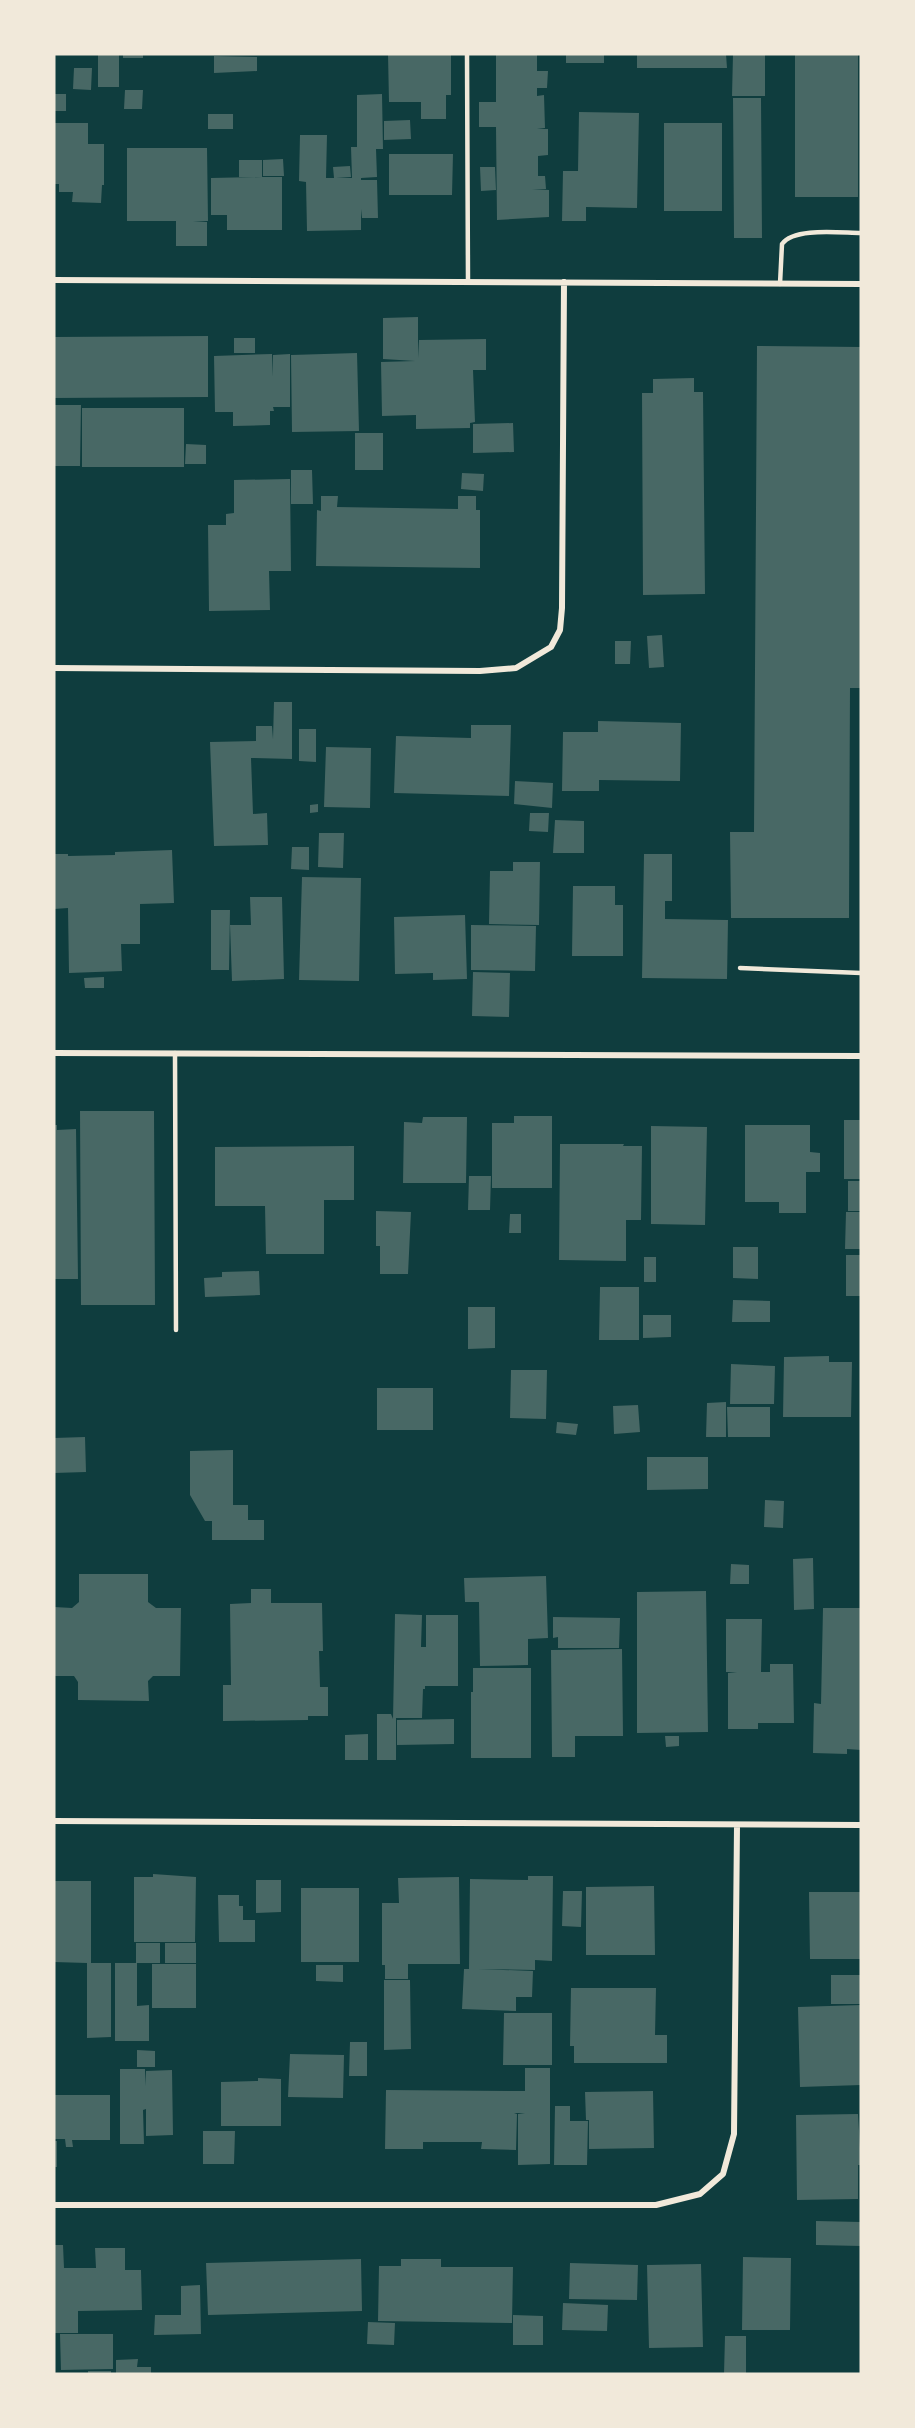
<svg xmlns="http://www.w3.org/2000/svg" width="915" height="2428" font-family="Barlow,sans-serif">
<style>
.building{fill:#486865}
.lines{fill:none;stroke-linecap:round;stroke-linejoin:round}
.service{stroke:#f1e9da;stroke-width:4.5}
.minor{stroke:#f1e9da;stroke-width:6}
</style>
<rect width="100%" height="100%" fill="#0f3d3e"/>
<path class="building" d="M98,54H119V87H98Z
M123,54H143V58H123Z
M388,54H451V95H446V119H421V102H389Z
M496,54H537V71H548L547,88H537V96L544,95L545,128L537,129H548V155L538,156V176H545L546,189H532L549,190V217L497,220L496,127H479V102H496Z
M566,54H604V63H566Z
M637,54H726L727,68H637Z
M733,54H765V96H732Z
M795,54H858V197H795Z
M214,56L257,57V71L214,73Z
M74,68H92L91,90L73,89Z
M125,90H143L142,109H124Z
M54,94H66V111H54Z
M382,94L383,149H376L377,177L361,178V180H377L378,218H362L361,209V230L307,231L306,182L299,181L300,135H327L326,178H334L333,167L350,166L351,177L336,178H352L351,147H357V95Z
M733,98H761L762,238H734Z
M579,112L639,113L637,208L586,207V221H562L563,171H578Z
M208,114H233V129H208Z
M410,120L411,139L384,140V121Z
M54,123H88V144H104V185H102L101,203L72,202L73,192H59V184H54Z
M664,123H722V211H664Z
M127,148H207L208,221H193L207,222V246H176V221H127Z
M389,154H453L452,195H389Z
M283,159L284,176H263V160Z
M239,160H262V177H239Z
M480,167H495L496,190L481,191Z
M262,177H282V230H227V215H211V178Z
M418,317V358L419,340L486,339V370H473L475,422L470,423V428L416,429V415L382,416L381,362L415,361L383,359V318Z
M208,336V397L54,398V337Z
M234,338H255V353H234Z
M757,346L861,347V688H850L849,918H731L730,832H754Z
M357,353L359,431L292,432L291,355Z
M272,354L273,377V355L290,354V407H273L274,411H270V425L233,426V412H215L214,356Z
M694,378V392H703L705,594L643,595L642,393H653V379Z
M54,405H81L80,466H54Z
M82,408H184V467H82Z
M513,423L514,452L473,453V424Z
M355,433H383V470H355Z
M186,444L206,445V464H185Z
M291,470H312L313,504H291Z
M462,473L484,474L483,491L461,489Z
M290,479L291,571H269L270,610L209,611L208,525H226V514L234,513V480Z
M321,496H338L337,507L458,509V496H476V510H480V568L316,566L317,510L321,511Z
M662,635L664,667L649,668L647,636Z
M615,641H631L630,664H615Z
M274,702H292V759L251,758L253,814L267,813L268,845L214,846L210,742L256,741V726H272L273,739Z
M598,721L681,723L680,781L599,780V791H562L563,732H598Z
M471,725H511L509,796L394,793L396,736L471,738Z
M299,729H316V762L299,761Z
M326,747L371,748L370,808L324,807Z
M515,781L553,783L552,808L514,804Z
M318,804V812L310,813V805Z
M530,813H549L548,832L529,831Z
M555,820L584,821V853H553Z
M319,833H344L343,868L318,867Z
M292,847H309V870L291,869Z
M172,850L174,903L140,904V944H121L122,971L69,973L68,908L54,909V854H68V856L115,855V852Z
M644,854H672V901H665V919L728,920L727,979L642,978Z
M513,862H540L539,925L489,924L490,871H513Z
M302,877L361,878L359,981L299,980Z
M573,886H615V905H623V956H572Z
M250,897H282L284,979L232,981L230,925H251Z
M211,910H230L229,970H211Z
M465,915L467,979L433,980V973L395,974L394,917Z
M471,925L536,926L535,971L471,970Z
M473,972L510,973L509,1017L472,1016Z
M104,977V988H85L84,978Z
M80,1111H154L155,1305H81Z
M514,1116H552V1188H492V1123H514Z
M423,1117H467L466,1183H403L404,1122L422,1123Z
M844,1120H861V1179H844Z
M54,1125H57V1130L76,1129L78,1279H54Z
M745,1125H810V1152L820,1153V1172H806V1213H779V1202H745Z
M651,1126L707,1127L705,1225L651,1224Z
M560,1144H624L623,1146H642L641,1220H626V1261L559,1260Z
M354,1146V1200H324V1254H266L265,1206H215V1147Z
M469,1176H491L490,1210H468Z
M848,1181H861V1211H848Z
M376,1211L411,1212L408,1274H380V1246H376Z
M846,1212H861V1249H845Z
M510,1214H521V1233H509Z
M733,1247H758V1279L733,1278Z
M846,1255H861V1296H846Z
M644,1257H656V1282H644Z
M259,1271L260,1295L205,1297L204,1278L222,1277V1272Z
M600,1287H639V1340H599Z
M733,1300L770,1301V1322H732Z
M468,1307H495V1348L468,1349Z
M643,1315H671V1337L643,1338Z
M829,1356V1362H852L851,1417H783L784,1357Z
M731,1364L775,1366L774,1404H730Z
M511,1370H547L546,1419L510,1418Z
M377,1388H433V1430H377Z
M726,1402V1437H706L707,1403Z
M638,1405L640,1432L614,1434L613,1406Z
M727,1407H770V1437H728Z
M557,1422L578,1424L576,1435L556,1433Z
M85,1437L86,1472L54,1473V1438Z
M233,1450V1505H248V1520H264V1540H212V1521H205L190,1495V1451Z
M647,1457H708V1489L647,1490Z
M765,1500L784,1501L783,1528L764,1527Z
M813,1558L814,1609L794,1610L793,1559Z
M731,1564L749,1565V1584H730Z
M79,1574H148V1602L156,1608H181L180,1676H153L148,1681L149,1701L78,1700V1682L74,1676H54V1607L72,1608L79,1602Z
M546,1576L548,1638L528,1639V1665L480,1666L479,1602H465L464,1578Z
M251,1589H271V1603H322L323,1651H319L320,1687H328V1716H308V1720L223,1721V1685H231L230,1604L251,1603Z
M706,1591L708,1732L637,1733V1592Z
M823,1608H861V1750L847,1749V1754L813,1753L814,1703L821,1704Z
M395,1614L422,1615L421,1647H426V1615H458V1686H425V1689H423L422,1718H396V1760H377V1714H391L393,1719Z
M553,1617L620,1618L619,1648H558V1637L553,1638Z
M726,1619H762L761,1672H770V1664H793L794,1723H758V1729H728V1673L737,1672H726Z
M622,1649L623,1736H575V1757H552L551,1650Z
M473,1668H531V1758H471V1692H473Z
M454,1719V1744L397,1745V1720Z
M368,1734V1760H345V1735Z
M665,1736H679V1746L666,1747Z
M153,1874L196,1877L195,1942H134V1877H153Z
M528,1876H553L552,1961L535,1960V1970L478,1969L533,1971L532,1997H516V2011L462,2009L464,1969H469L470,1879L528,1880Z
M459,1877L460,1964H408V1979H385V1965H382V1903H399L398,1878Z
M256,1880H281V1912L256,1913Z
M54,1881H91V1963H111V2037L87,2038V1963L54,1962Z
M654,1886L655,1955H586V1887Z
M301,1888H359V1962H301Z
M563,1891H582L581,1927L562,1926Z
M809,1892H861V1959H810Z
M218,1895H239V1906H243V1920H255V1942H219Z
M136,1943H160V1963H136Z
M165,1943H196V1963H165Z
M115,1963H137V2006L149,2005V2041H115Z
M152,1964H196V2008H152Z
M316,1965H343V1982L316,1981Z
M831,1975H861V2004H831Z
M384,1980H410L411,2049L384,2050Z
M571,1988H656L655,2035H667V2063H574V2046H570Z
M861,2005V2085L800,2087L798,2007Z
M504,2013H552V2065H503Z
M350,2042H367V2076H349Z
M137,2050L155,2051V2067H137Z
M290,2054L344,2055L343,2098L288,2097Z
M525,2068H550V2164L518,2165V2114L525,2113H514L517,2114L516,2150L481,2149L482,2142H423V2149H385L386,2090L525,2091Z
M120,2069H145V2086L146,2071L172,2070L173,2135L146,2136V2109L143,2110L144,2144H120Z
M258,2078L281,2079V2126H221V2082L258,2081Z
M653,2091L654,2148L589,2149V2120H586L585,2092Z
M54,2095H110V2140H72L73,2147H66L65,2139H54Z
M555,2106H570V2121H588L587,2165H554Z
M858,2114L861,2165H858V2199L797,2200L796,2115Z
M203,2131H235L234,2164H203Z
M54,2141H57V2167H54Z
M816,2221L861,2222V2246L816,2245Z
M54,2245H63L64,2268H96L95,2248H125V2270H141L142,2310L78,2311V2333H54Z
M743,2257L791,2258L790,2330H742Z
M361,2259L362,2311L208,2315L206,2263Z
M401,2259H441V2267H513L512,2323L378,2321L379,2266H401Z
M570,2263L638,2265L637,2300L569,2299Z
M701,2264L703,2347L649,2348L647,2265Z
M200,2285L201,2334L154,2335L155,2315H181V2286Z
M563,2303L608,2305L607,2331L562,2330Z
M513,2315L543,2316V2345H513Z
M368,2322L395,2323L394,2345L367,2344Z
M60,2334H113V2369L61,2370Z
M725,2336H746V2374H724Z
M138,2359L137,2367H151V2374H116V2360Z
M88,2371H111V2374H88Z"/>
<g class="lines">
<path class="service" d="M467,54L468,282
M780,284L782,244C794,227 841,233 861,233
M740,968L861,973
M175,1053L176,1330"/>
<path class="minor" d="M54,280L861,284
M54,668L480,671L516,668L551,647L560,630L562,608L564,282
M54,1053L861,1056
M54,1821L861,1825
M54,2205H656L700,2194L723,2174L734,2134L737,1826"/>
</g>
<rect width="915" height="2428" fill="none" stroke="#f1e9da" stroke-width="111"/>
</svg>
